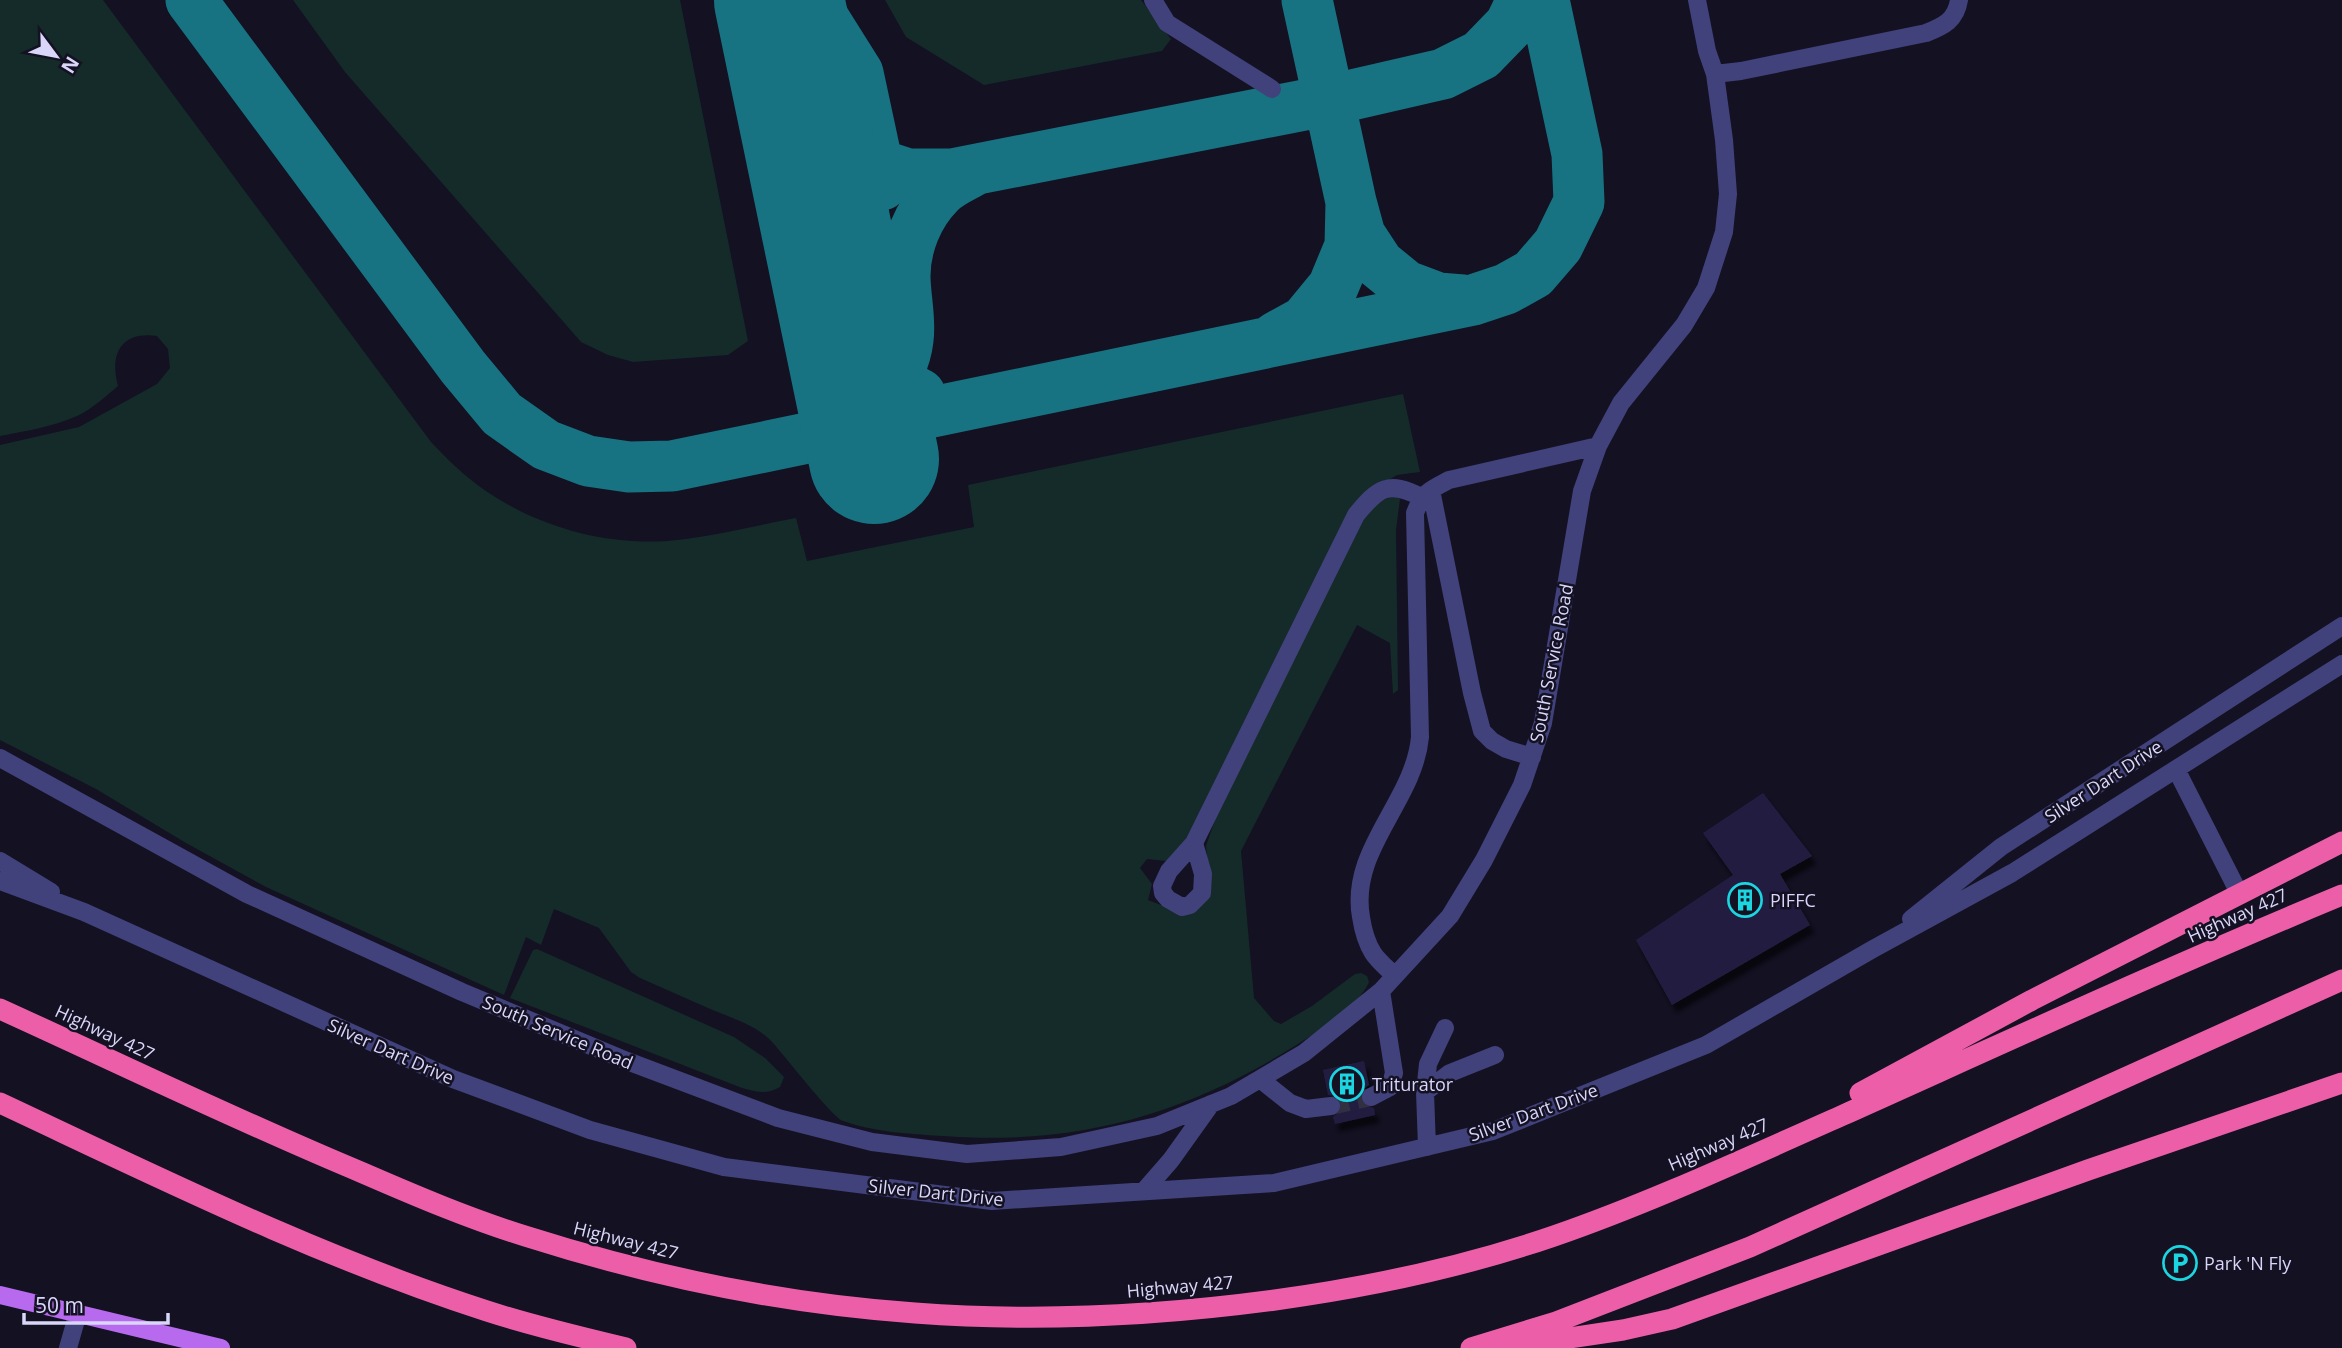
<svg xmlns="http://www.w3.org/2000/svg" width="2342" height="1348" font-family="'Open Sans',sans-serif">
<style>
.green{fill:#142b29}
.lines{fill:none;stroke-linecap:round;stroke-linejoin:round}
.taxiway{stroke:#177382;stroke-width:51}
.runway{stroke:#177382;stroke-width:130}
.building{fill:#241f40;filter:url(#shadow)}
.minor-tunnel{stroke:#312f42;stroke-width:18;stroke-dasharray:18 9;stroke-linecap:butt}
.minor{stroke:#41417b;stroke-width:18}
.major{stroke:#b76aed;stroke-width:18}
.highway{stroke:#ec5fa8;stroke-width:21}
.labels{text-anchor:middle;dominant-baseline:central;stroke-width:5;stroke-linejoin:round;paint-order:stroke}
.street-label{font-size:18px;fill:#d9d6fa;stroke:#131122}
.poi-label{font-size:18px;fill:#d9d6fa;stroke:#131122;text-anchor:start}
</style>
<defs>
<filter id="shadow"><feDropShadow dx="4.5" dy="8" stdDeviation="2" flood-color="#0009"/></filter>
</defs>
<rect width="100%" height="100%" fill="#131122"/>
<path class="green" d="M0,0H103L431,442C442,453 453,465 465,475C524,525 609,550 686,539C723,534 759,525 796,518L807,561L974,527L968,485L1403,394L1420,472L1397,475L1370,492L1182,847L1166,861L1147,859L1140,868L1152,884L1148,900L1179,912L1210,891L1206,846L1219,808L1367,508L1394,495L1400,499L1396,530L1398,690L1393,694L1390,643L1357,625L1241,851L1254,998L1274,1021L1281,1024L1312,1006L1355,974L1361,973L1367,976L1369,982C1360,1005 1319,1031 1298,1044C1185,1115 1076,1146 942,1136C909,1134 874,1132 843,1121C833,1118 784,1055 773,1043C757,1025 729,1017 708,1008C685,998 663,988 640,978L631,972L599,928L554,909L541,945L526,937L504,995L266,887L186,843L96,789L0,740V445L79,427L157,384L170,368L168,349L157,336C122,331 109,353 118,386C105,397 92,409 77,416C53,427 25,431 0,436Z
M293,0H680L748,341L728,355L633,362L608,355L581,342L345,72Z
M885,0H1141L1171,39L1162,51L984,85L906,37Z
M537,949L734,1037L765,1058L784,1077L780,1087C766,1095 757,1092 742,1088L510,998L533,950Z"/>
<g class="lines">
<path class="taxiway" d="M191,0L463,367L502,414L546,445L588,461L629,467L672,466L1473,300L1506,289L1533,274L1558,245L1579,202L1577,154L1544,0
M812,0L858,73L882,185
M792,62L815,113L834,136L865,160L908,174H952L1330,100L1443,74L1481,55L1510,25L1522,0
M1351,202L1360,235L1379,264L1406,286L1438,298L1463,300
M847,331L880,373L920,394
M1276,337L1305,321L1333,287L1350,246L1351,202L1307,0
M837,429C871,410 903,381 908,340C911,319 905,297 905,276C905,246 918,214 939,193C948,183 963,177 975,170"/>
<path class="runway" d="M779,0L874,459"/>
</g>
<path class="building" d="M1763,793L1812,856L1780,874L1810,925L1672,1005L1636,940L1733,875L1703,833Z
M1364,1061L1369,1085L1362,1090L1360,1097L1364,1106L1374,1108L1375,1115L1335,1124L1333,1117L1341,1111L1342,1104L1336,1096L1328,1095L1323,1070Z"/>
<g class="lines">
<path class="minor-tunnel" d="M1331,1106L1371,1097"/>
<path class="minor" d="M1153,0L1167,23L1272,89
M1715,74L1741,71L1926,33C1944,26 1956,20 1959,0
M1431,490L1472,693L1482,731L1492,741L1506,749L1532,757
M0,758L247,894L462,992L627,1061L778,1118L872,1142L967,1154L1061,1147L1157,1126L1231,1096L1304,1053L1381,991L1450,916L1484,860L1522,785L1543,723L1582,491L1598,446L1621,403L1684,325L1706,288L1724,232L1728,194L1724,140L1715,74L1707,51L1697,0
M2176,769L2239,893
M1194,843L1203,874L1202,893L1190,905L1182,907L1168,899L1163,893L1162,886L1169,871L1194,843L1356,515C1378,488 1388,480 1421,497
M0,861L51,892
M0,881L84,912L453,1079L590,1130L724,1167L992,1201L1274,1183L1493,1131L1706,1045L1873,949L2012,873L2342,664
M1911,919L2001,847L2342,626
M1395,976C1388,969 1378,961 1373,953C1366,942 1363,930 1361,917C1349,849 1414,802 1420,737L1415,513C1423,492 1430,490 1449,480L1598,446
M1260,1079L1290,1103L1306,1109L1331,1106
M1425,1092L1450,1073L1495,1055
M1371,1097L1390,1087L1394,1073L1381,991
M1427,1147L1425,1092L1428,1064L1445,1028
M1144,1191L1171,1160L1211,1104
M68,1348L78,1313"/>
<path class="major" d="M0,1295L221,1348"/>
<path class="highway" d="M0,1009C121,1064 240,1122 363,1173C416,1196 470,1219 525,1236C651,1276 784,1304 915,1313C1035,1322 1156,1316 1275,1300C1369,1287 1464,1267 1554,1236C1652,1202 1746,1158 1841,1116C2008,1041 2173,965 2342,895
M1860,1093L2032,1000L2342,842
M0,1103C160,1178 319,1257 487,1311C533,1326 580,1337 626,1348
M1510,1347L1623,1330L1672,1319L2088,1170L2342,1083
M1471,1348L1556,1322L1750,1247L2342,980"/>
</g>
<defs>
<g id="building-ring" transform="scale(1.75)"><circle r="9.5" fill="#131122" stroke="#1bd5e1" stroke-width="1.5"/><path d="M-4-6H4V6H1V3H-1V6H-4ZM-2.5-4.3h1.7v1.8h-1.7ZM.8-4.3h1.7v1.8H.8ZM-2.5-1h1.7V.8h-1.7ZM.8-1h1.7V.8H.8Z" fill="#1bd5e1"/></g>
<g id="parking-ring" transform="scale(1.75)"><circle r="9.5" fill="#131122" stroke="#1bd5e1" stroke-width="1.5"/><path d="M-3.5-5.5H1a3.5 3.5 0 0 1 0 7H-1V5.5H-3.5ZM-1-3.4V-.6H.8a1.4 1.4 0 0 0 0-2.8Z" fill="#1bd5e1"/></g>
</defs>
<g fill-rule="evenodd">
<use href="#building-ring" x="1745" y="900"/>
<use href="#building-ring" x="1347" y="1084"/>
<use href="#parking-ring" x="2180" y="1263"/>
</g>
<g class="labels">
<g class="street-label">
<text transform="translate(1551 663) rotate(-79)">South Service Road</text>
<text transform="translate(2103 781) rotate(-33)">Silver Dart Drive</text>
<text transform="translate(2237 915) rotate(-24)">Highway 427</text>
<text transform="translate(105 1032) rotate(25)">Highway 427</text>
<text transform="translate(558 1032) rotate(23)">South Service Road</text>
<text transform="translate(391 1051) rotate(24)">Silver Dart Drive</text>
<text transform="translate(1533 1112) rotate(-20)">Silver Dart Drive</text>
<text transform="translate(1718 1144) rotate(-23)">Highway 427</text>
<text transform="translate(936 1192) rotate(6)">Silver Dart Drive</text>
<text transform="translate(626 1240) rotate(14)">Highway 427</text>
<text transform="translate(1180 1286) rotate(-5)">Highway 427</text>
</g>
<g class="poi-label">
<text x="1770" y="900">PIFFC</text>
<text x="1372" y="1084">Triturator</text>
<text x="2204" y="1263">Park 'N Fly</text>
</g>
</g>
<g transform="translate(56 56) rotate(122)" stroke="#131122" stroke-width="5" paint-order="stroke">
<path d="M0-5L12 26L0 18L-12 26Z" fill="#d9d6fa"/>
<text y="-10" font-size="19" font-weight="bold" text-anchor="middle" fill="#d9d6fa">N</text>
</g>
<path d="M24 1313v10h144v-10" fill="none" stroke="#d9d6fa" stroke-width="3.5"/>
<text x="35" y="1313" font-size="21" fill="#d9d6fa" stroke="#131122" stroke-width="5" paint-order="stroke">50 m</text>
</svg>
